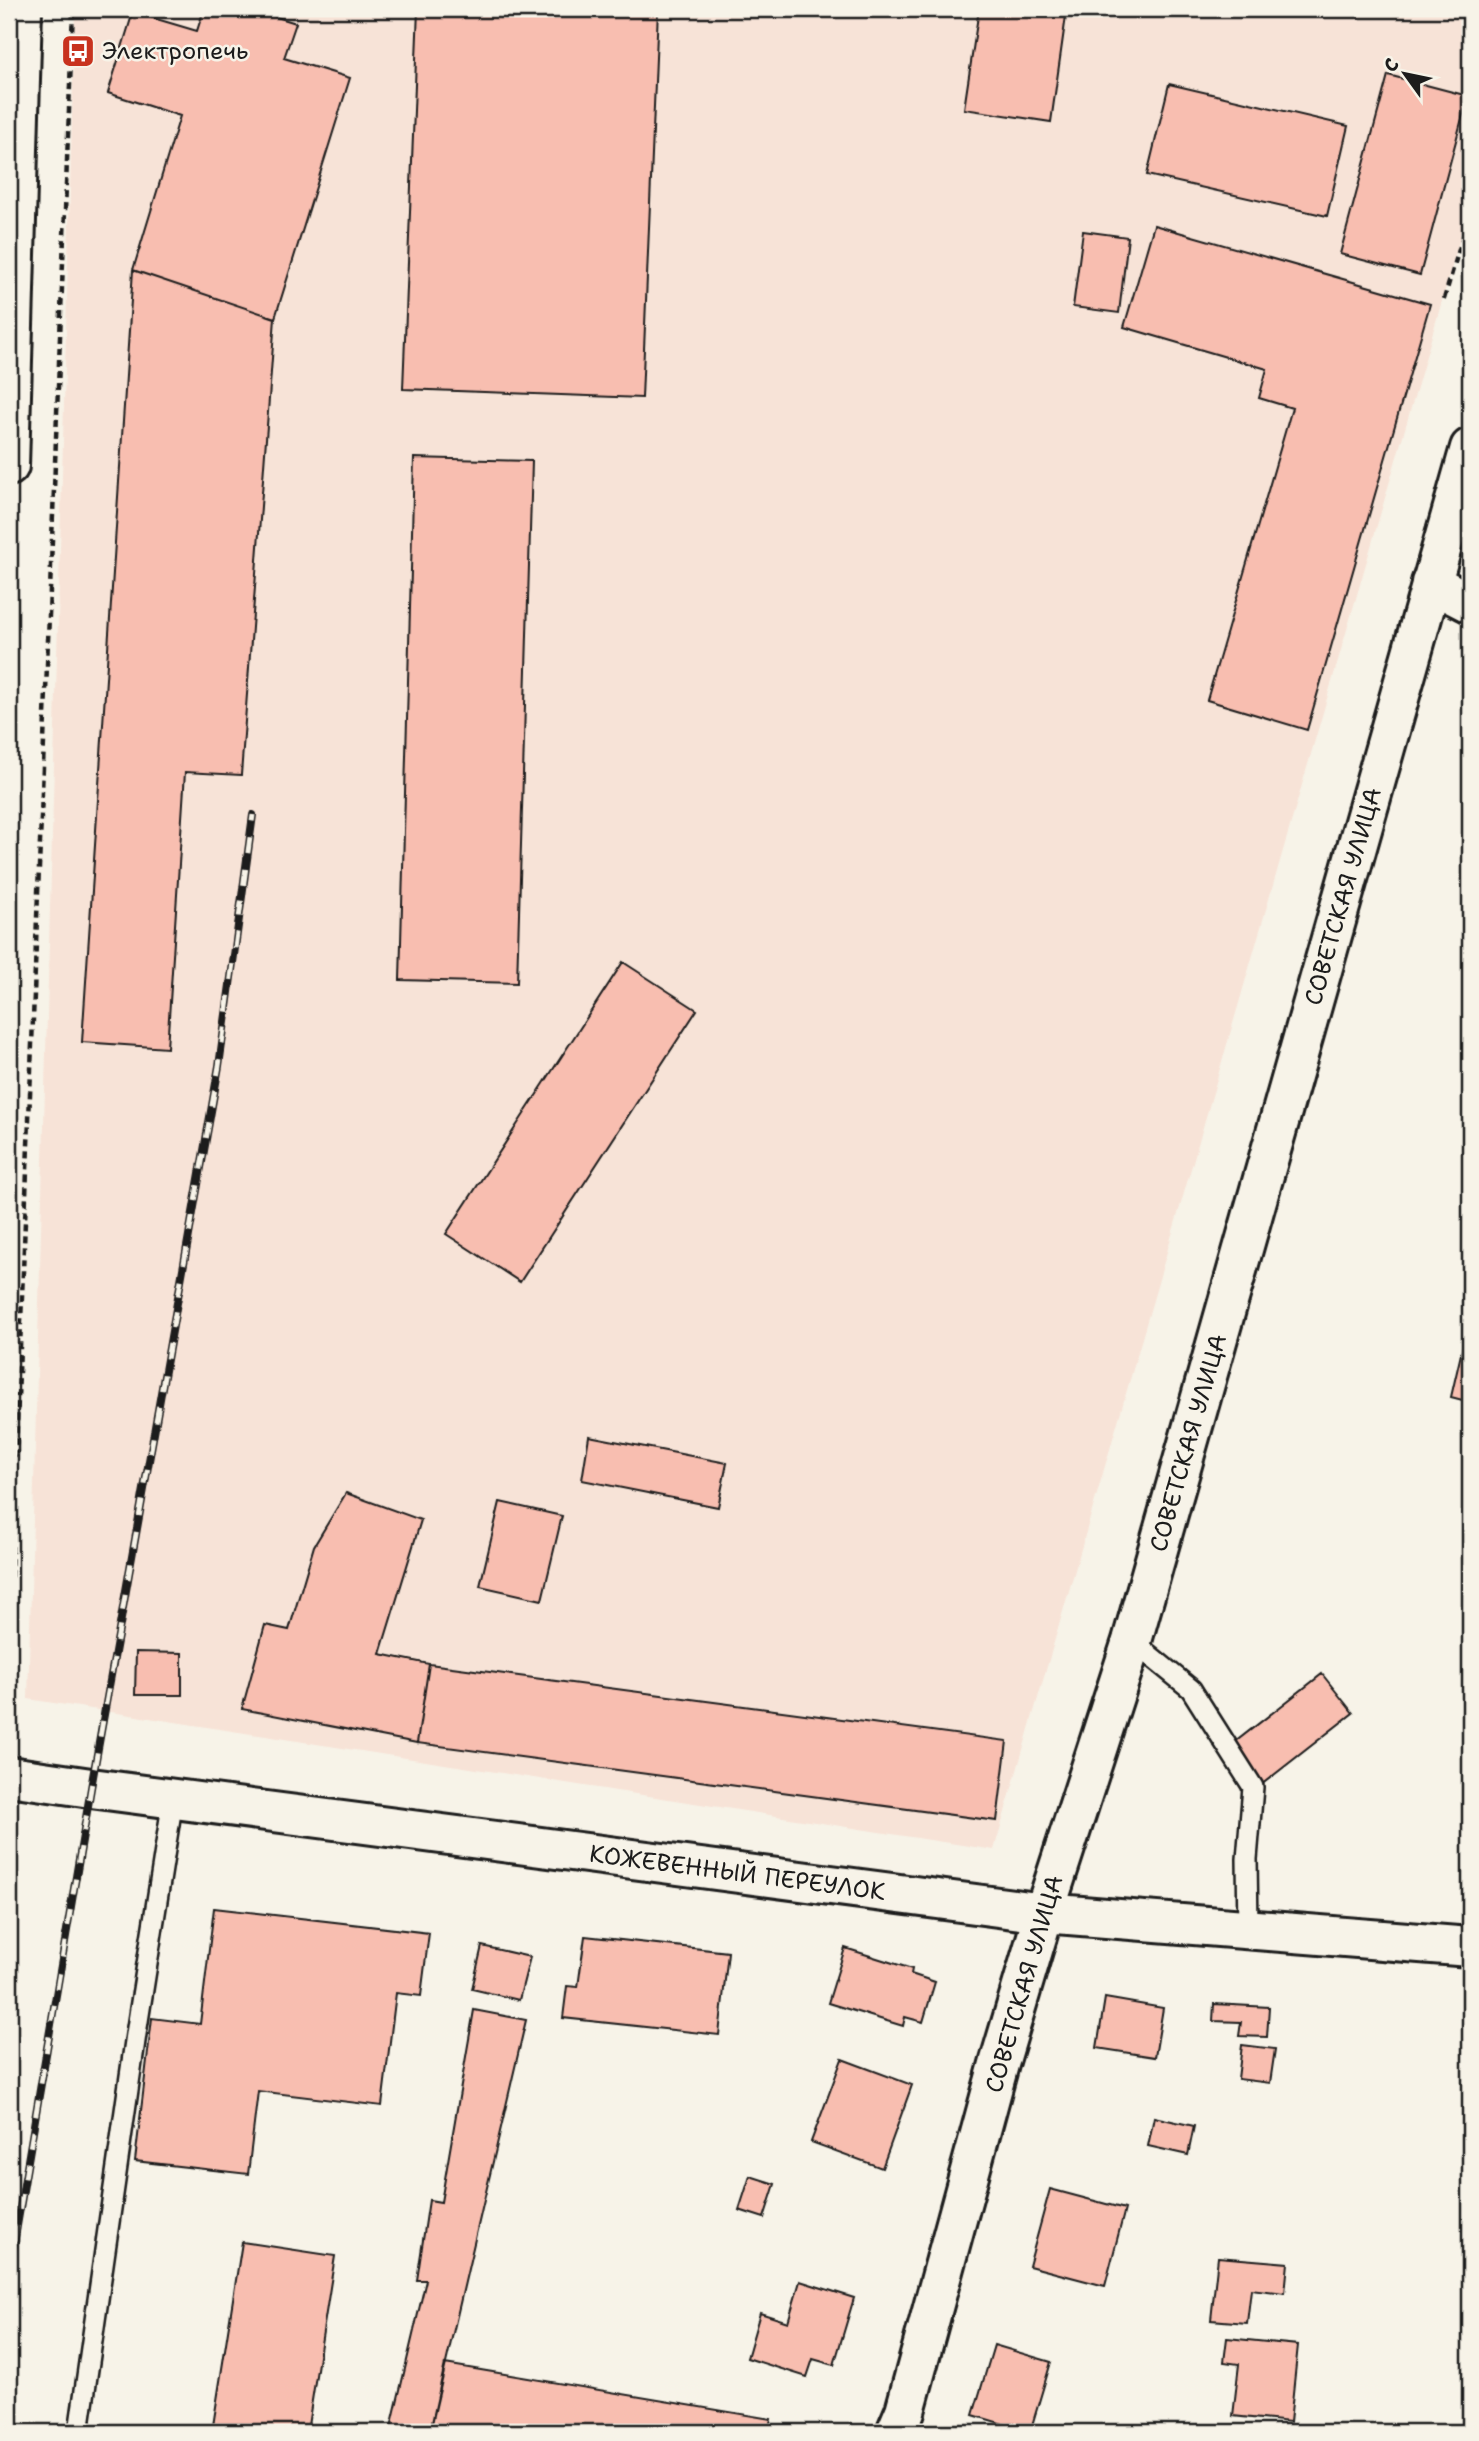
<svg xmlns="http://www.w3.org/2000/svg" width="1479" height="2441" font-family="'Shantell Sans',sans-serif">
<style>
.built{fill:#f7e3d7}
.building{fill:#f8beb0;stroke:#1c1c1c;stroke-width:2}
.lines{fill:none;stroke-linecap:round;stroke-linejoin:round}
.lane-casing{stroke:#1c1c1c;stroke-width:24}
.street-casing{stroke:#1c1c1c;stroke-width:44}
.secondary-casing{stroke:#1c1c1c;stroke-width:44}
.path{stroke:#1c1c1c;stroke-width:4.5;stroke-dasharray:7 5;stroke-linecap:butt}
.lane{stroke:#f7f3e8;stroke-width:19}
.street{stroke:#f7f3e8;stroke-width:38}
.secondary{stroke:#f7f3e8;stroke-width:38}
.rail-casing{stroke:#1c1c1c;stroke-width:8}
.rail{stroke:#f7f3e8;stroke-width:5;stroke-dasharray:16;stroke-linecap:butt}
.labels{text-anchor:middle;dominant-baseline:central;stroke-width:5;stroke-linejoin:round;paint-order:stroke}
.poi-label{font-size:24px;fill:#1c1c1c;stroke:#f7f3e8;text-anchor:start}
.street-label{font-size:24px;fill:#1c1c1c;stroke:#f7f3e8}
</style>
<rect width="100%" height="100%" fill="#f7f3e8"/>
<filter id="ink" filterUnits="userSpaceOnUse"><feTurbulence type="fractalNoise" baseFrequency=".0143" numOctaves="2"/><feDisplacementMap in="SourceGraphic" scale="14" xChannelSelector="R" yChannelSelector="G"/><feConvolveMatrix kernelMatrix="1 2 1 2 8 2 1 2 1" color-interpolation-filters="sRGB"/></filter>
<g filter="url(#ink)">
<path class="built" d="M75,9H1470V204L994,1850L28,1699Z"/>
<path class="building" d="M204,9H251L296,23L284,58L350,78L275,318L133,270L180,116L108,93L133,12L197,31Z
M418,9H658L642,398L403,389Z
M979,9H1067L1051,122L964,109Z
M1388,75L1468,96L1420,275L1340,254Z
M1169,84L1348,126L1327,216L1147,175Z
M1154,225L1430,304L1307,730L1207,700L1292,408L1259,398L1267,369L1124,327Z
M1083,231L1128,237L1119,313L1073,307Z
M133,270L275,318L241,775L185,772L167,1048L82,1042Z
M414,458L532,461L517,983L400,980Z
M623,962L697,1010L520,1282L446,1234Z
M1470,1315V1402L1451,1397Z
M589,1436L727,1463L718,1507L582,1480Z
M346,1493L421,1520L380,1654L429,1664L417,1743L242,1709L265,1625L289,1630L314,1546Z
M500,1502L562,1516L542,1600L480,1586Z
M136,1652L182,1653V1695H135Z
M429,1664L1007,1741L997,1821L417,1743Z
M1322,1674L1353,1713L1261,1785L1230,1746Z
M214,1908L429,1933L421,1996L396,1993L382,2106L258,2091L248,2174L135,2161L152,2018L200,2024Z
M585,1936L728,1952L719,2035L563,2018L567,1986L578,1987Z
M482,1946L530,1957L519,2000L472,1989Z
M845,1948L912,1969L911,1974L935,1982L923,2022L905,2017L903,2026L828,2003Z
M1105,1998L1163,2008L1155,2057L1097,2048Z
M1214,2004L1269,2007L1267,2037L1239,2036L1241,2022L1213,2021Z
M474,2010L526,2020L430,2432H390L426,2280H417L429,2200L441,2202Z
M1242,2045L1275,2049L1270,2083L1238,2079Z
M842,2059L912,2085L882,2168L811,2142Z
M1154,2117L1194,2126L1188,2155L1148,2146Z
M750,2176L775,2184L764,2218L739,2210Z
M1050,2189L1125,2209L1105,2286L1029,2266Z
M242,2242L335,2256L307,2432H212Z
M1218,2257L1288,2263L1285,2293L1251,2289L1247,2323L1211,2320Z
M800,2281L854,2298L834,2365L813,2359L807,2377L747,2358L760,2313L788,2322Z
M1227,2338L1298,2345L1290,2422L1233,2416L1239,2364L1224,2362Z
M994,2345L1051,2362L1030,2432L973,2415Z
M445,2364L771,2419L768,2432H430Z"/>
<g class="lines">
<g class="lane-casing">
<path id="lane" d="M1132,1641L1191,1689L1253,1787L1247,1859L1248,1929
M79,2432L136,2034L173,1799"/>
</g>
<g class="street-casing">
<path id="street" d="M1431,583L1470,603
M896,2432L905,2411L999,2064L1044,1913L1470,1947"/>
</g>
<g class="secondary-casing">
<g id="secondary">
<path d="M9,466L22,9"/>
<path id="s1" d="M9,1776L91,1788L1044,1913L1132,1641L1470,448"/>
</g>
</g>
<path class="path" d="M1444,299L1470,213
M9,1625L73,9"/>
<use href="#lane" class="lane"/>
<use href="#street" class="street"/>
<use href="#secondary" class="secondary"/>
<g class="rail-casing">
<path id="rail" d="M9,2273L91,1788L219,1066L253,815"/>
</g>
<use href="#rail" class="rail"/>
</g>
</g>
<defs>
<g id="bus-square" transform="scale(1.75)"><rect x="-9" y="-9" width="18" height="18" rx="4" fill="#c8321e" stroke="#f7f3e8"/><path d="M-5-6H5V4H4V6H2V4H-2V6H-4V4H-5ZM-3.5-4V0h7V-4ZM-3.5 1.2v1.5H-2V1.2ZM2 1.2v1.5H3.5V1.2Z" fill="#fff"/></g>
</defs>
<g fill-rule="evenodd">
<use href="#bus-square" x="78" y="51"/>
</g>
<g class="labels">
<g class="poi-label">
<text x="102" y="51">Электропечь</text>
</g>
<g class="street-label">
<text stroke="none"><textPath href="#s1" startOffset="2104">СОВЕТСКАЯ УЛИЦА</textPath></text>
<text stroke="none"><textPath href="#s1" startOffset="1536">СОВЕТСКАЯ УЛИЦА</textPath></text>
<text stroke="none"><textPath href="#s1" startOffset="735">КОЖЕВЕННЫЙ ПЕРЕУЛОК</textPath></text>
<text transform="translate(1024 1984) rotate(-74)">СОВЕТСКАЯ УЛИЦА</text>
</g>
</g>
<rect width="1479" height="2441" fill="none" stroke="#f7f3e8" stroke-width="35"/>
<rect x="18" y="18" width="1444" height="2406" fill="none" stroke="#1c1c1c" stroke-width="2.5" filter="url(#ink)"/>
<g transform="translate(1405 74) rotate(303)" stroke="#f7f3e8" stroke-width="5" paint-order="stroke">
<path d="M0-5L12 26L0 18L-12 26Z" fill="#1c1c1c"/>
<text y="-10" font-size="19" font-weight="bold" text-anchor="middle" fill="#1c1c1c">С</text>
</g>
</svg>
